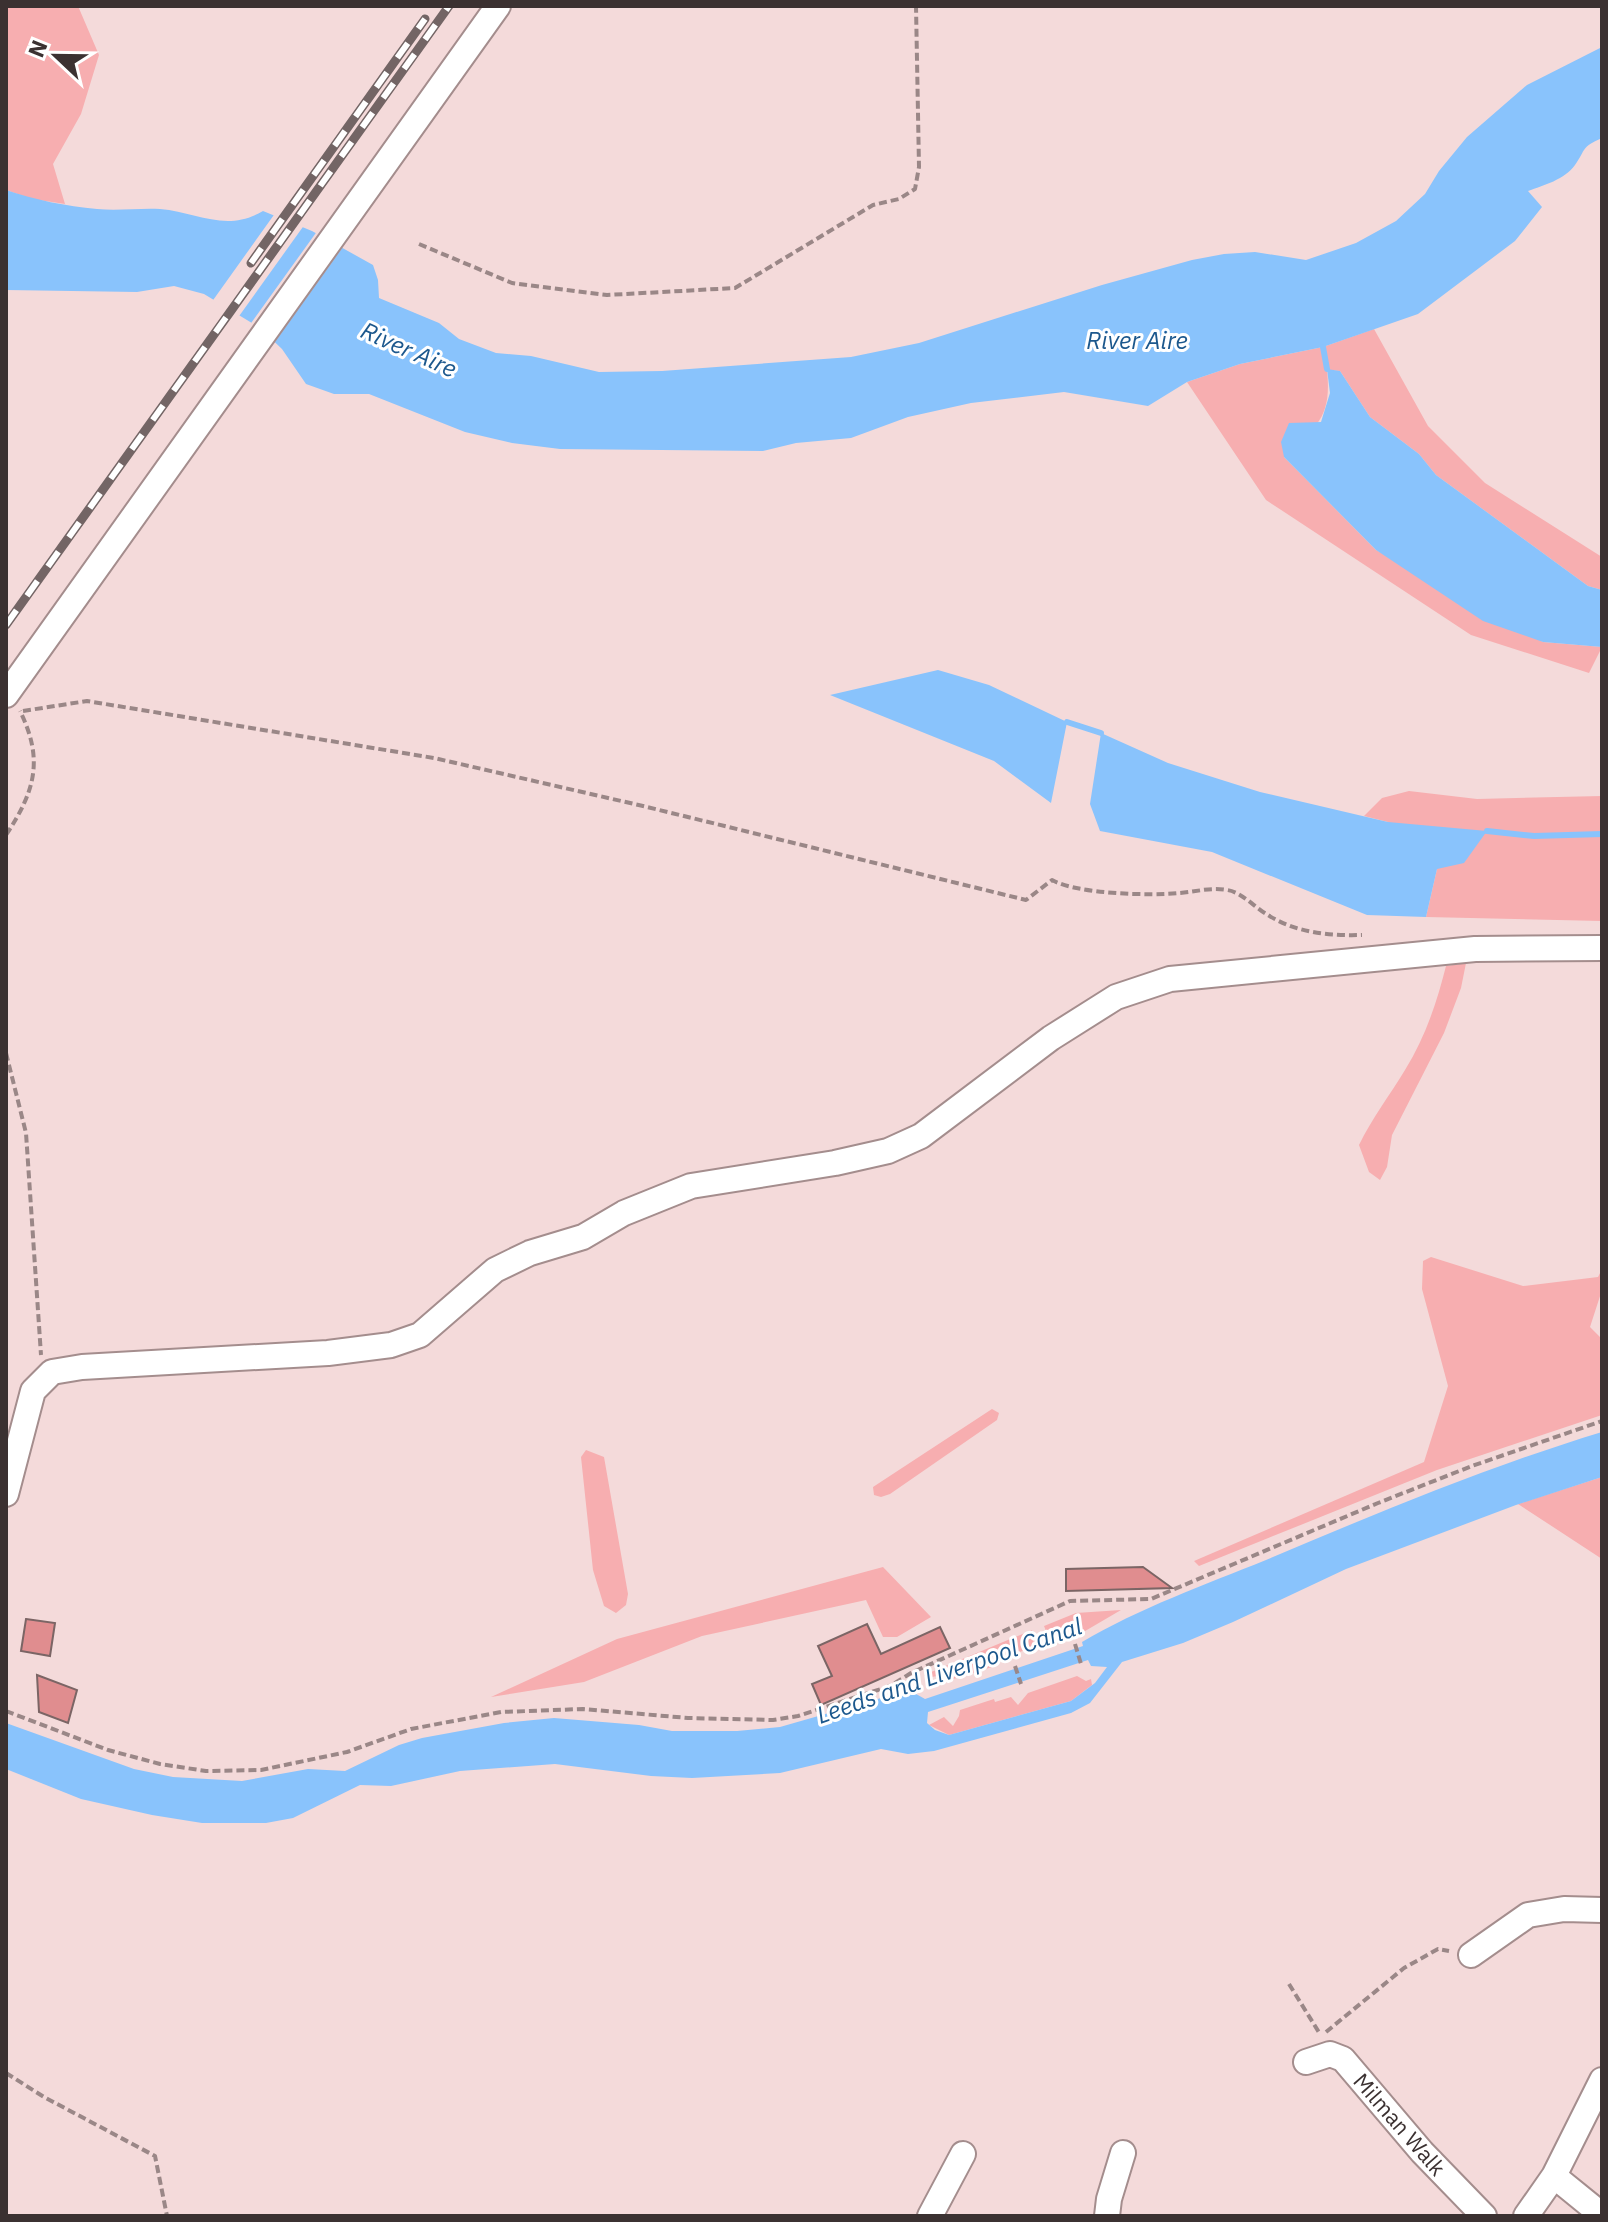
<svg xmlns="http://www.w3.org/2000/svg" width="1608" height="2222" font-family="'IBM Plex Sans',sans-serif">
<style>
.green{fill:#f7aeb0}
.water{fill:#89c3fc;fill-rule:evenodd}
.pier{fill:#f4dada}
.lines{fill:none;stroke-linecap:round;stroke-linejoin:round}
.stream{stroke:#89c3fc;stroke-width:6}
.building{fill:#e08d8f;stroke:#7b6565;stroke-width:2}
.minor-casing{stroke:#a48d8d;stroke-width:28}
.path{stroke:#9a8787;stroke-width:4;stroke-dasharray:8 4;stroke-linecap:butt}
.minor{stroke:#fff;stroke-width:24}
.rail-casing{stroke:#736565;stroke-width:9}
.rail{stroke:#fff;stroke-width:6;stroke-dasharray:18;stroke-linecap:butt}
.labels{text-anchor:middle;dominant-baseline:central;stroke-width:6;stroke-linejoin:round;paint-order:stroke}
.street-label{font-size:22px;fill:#3b3131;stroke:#fff}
.water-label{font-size:24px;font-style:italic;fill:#1c588d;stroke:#fff}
</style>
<rect width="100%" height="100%" fill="#f4dada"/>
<path class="green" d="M6,6H78L99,55L81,114L53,164L65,204L32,199L6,190Z
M1374,329L1428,426L1485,483L1602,557V590L1588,586L1436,475L1419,454L1370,417L1340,371L1327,370C1332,418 1317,426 1284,457L1376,550L1543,642L1602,647L1589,673L1471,635L1266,500L1187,382L1240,364L1323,347Z
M1409,791L1477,799L1602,796V921L1426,917L1437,869L1388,822L1364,816L1382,798Z
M1466,963L1461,988L1444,1033L1392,1135L1387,1167L1380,1180L1369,1172L1359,1145C1372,1118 1390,1095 1405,1070C1425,1038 1437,1002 1446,966Z
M1431,1257L1523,1286L1598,1277L1602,1269V1290L1590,1327L1602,1339V1415L1437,1470L1199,1566L1194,1561L1424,1462L1448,1386L1422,1289L1423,1261Z
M992,1409L999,1413L997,1420L890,1494L881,1497L874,1495L873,1487Z
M586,1450L604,1457L628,1594L626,1605L616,1613L604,1606L593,1570L581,1457Z
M1602,1477V1559L1518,1504Z
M883,1567L931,1617L897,1637H883L866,1600L702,1636L584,1682L491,1697L617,1639Z
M1121,1610L1080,1634L1067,1630L1048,1636L1044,1626L1076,1613Z
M1032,1630L1034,1647L1014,1654L1008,1651L989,1658L992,1667L950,1680L942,1675L927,1678L924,1675Z
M1077,1676L1086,1681L1091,1679L1092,1685L1071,1701L949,1735L929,1725L944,1717L953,1726L959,1716L960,1710L994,1699L995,1702L1011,1697L1018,1705L1028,1693Z"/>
<path class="water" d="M1602,47V138C1580,148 1587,148 1575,165C1564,180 1544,185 1528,191L1542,207L1515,241L1418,314L1323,347L1240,364L1187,382L1148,406L1064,392L971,403L908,417L851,438L796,443L763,451L560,449L512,443L465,432L369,394H334L306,384L282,349L260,328L204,294L174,286L137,292L6,290V190C35,200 66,206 97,209C118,211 139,208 160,209C197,212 226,233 263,211L312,231L373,265L378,280L379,298L439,323L459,339L496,353L531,356L599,372L662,371L851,357L919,343L1102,285L1192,260L1224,254L1255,252L1306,260L1356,243L1396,221L1425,194L1439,171L1467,137L1527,85Z
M1327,369L1340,371L1370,417L1419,454L1436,475L1588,586L1602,590V647L1543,642L1483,621L1376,550L1284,457L1281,442L1289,423L1321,422L1330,393Z
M938,670L989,685L1067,722L1051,803L994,761L830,695Z
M1101,733L1168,763L1260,792L1388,822L1487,831L1464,863L1437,869L1426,917L1367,915L1212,852L1100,831L1090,804Z
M1602,1432V1477L1516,1505L1346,1569L1233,1622L1183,1643L1122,1662L1090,1703L1071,1713L934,1751L908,1754L881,1749L780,1773L692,1778L651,1776L555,1764L460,1771L391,1786L360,1785L293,1818L266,1823H202L152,1815L81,1799L6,1769V1723L134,1769L173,1777L242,1781L308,1769L345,1771L399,1745L422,1738L504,1723L554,1718L639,1725L672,1731H737L780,1727L909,1690L925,1699L1083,1646L1082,1642C1140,1608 1204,1585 1266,1560C1377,1513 1487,1467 1602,1432ZM1088,1660L1091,1666L1107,1667L1095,1683L1071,1701L949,1735L935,1730L927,1723L928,1712Z"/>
<path class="pier" d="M276,212L305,224L237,319L211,303Z
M318,230L345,244L272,346L249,326Z"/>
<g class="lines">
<path class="stream" d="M1323,347L1327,369
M1067,722L1101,733
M1487,831L1534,836L1602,834"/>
</g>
<path class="building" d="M1143,1567L1172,1588L1066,1591V1569Z
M26,1619L55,1623L50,1656L21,1651Z
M867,1624L881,1654L940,1627L950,1648L821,1705L812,1684L832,1676L818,1646Z
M37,1675L77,1690L68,1723L39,1712Z"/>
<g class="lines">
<g class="minor-casing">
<path id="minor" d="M6,695L498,6
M6,1494L33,1391L52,1372L82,1367L328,1353L391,1345L420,1335L495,1270L530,1253L583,1237L624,1213L691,1186L835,1163L888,1151L921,1136L1051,1038L1116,997L1170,979L1475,949L1602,948
M1471,1955L1528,1915L1564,1909L1602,1910
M1306,2062L1330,2054L1343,2059L1422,2152L1484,2216
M1554,2176L1602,2215
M930,2216L963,2154
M1107,2216L1109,2199L1123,2153
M1526,2216L1554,2176L1602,2080"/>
</g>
<path class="path" d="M419,244L512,283L607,295L735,288L873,205L899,199L915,189L919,167L916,6
M23,711L87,701L434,758L643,806L1026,900L1052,880C1077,894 1149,896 1179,893C1196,892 1209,887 1227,890C1242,892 1255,908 1268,915C1296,933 1330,936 1362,935
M6,835C35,791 44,760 20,711
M6,1053L26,1133L41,1355
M1075,1644L1081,1664
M1015,1666L1021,1684
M6,1711L108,1750L160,1764L206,1771L261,1770L347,1752L411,1729L501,1712L583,1709L688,1718L773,1720L798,1716L890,1686L911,1673L1070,1601L1151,1599L1378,1503L1472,1466L1602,1421
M1289,1984L1320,2034
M1326,2032L1404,1968L1438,1949L1449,1951
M6,2073L44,2097L155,2156L167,2216"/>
<use href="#minor" class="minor"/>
<g class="rail-casing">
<path id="rail" d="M251,263L425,19
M6,625L449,6"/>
</g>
<use href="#rail" class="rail"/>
</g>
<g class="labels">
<g class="street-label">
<text transform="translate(1400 2124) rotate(49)">Milman Walk</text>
</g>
<g class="water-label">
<text x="1137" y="340">River Aire</text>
<text transform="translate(409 349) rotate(24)">River Aire</text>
<text transform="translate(949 1670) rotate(-19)">Leeds and Liverpool Canal</text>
</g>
</g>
<rect width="1608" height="2222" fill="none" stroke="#3b3131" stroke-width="16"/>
<g transform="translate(56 56) rotate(292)" stroke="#ffffff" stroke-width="6" paint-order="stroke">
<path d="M0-6L14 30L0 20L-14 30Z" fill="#3b3131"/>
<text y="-12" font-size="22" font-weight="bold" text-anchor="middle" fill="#3b3131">N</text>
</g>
</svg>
